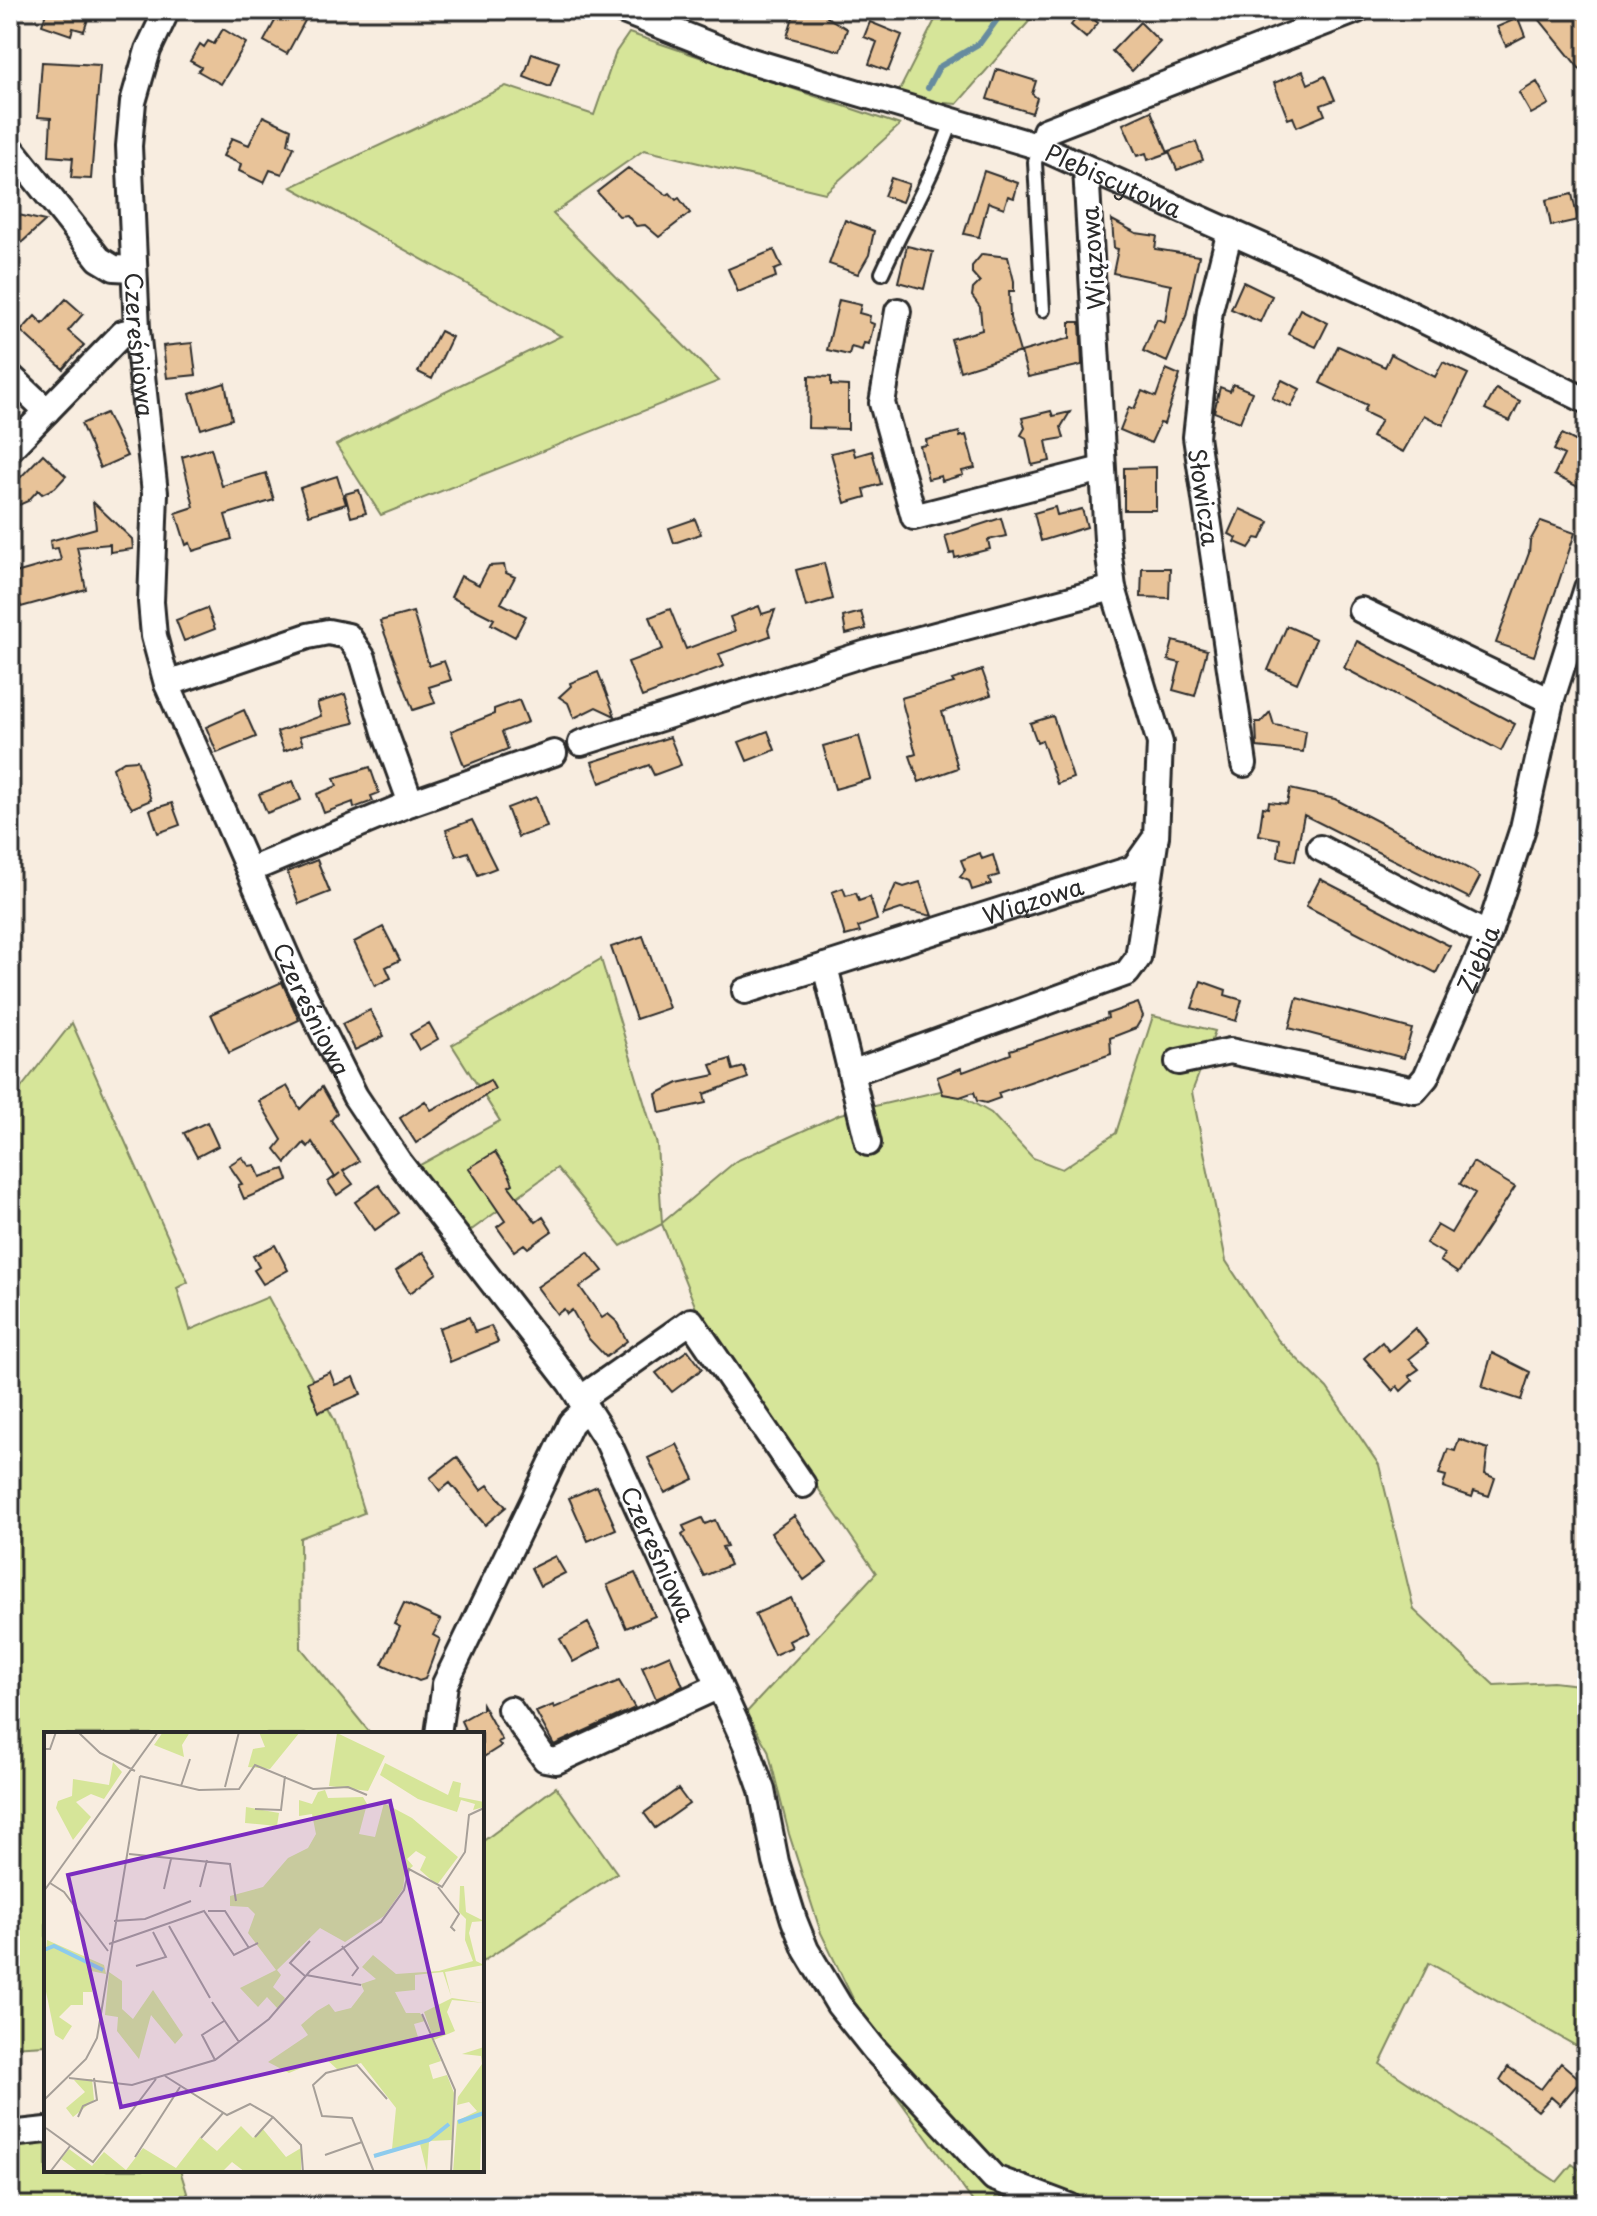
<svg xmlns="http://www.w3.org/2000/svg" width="1597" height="2216" font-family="'Playpen Sans',sans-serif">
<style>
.green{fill:#d6e599;stroke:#808862;stroke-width:2}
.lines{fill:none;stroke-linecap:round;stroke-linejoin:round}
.stream{stroke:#668b9f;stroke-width:6}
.building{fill:#e8c399;stroke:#2b2b2b;stroke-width:2}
.service-casing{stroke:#2b2b2b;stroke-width:18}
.minor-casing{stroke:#2b2b2b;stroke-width:30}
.service{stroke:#fff;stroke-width:12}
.minor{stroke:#fff;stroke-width:24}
.labels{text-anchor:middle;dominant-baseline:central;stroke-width:7;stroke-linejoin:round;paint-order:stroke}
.street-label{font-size:24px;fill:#2b2b2b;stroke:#fff}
.inset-river{fill:none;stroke:#8dcbed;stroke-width:4}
.inset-road{fill:none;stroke:#a69f98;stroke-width:2}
.view{fill:#7b2cbf;fill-opacity:0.15;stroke:#7b2cbf;stroke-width:4}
.inset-edge{fill:none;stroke:#2b2b2b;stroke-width:4}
</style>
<rect width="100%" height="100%" fill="#f8ede0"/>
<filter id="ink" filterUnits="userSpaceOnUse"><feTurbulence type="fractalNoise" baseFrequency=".0125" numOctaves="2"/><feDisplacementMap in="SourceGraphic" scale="16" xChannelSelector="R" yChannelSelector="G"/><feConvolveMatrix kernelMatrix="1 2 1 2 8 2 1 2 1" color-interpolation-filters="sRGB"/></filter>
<g filter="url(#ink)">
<path class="green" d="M940,10H1039L957,104L895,99Z
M629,33L900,125L825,193L644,150L553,214L719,381L381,515L336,445L561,336L291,187L506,86L594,115L616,52Z
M601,959L657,1145L662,1223L736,1161L840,1114L949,1089L991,1113L1033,1158L1062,1169L1116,1133L1153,1016L1215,1031L1192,1092L1226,1261L1278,1340L1327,1388L1379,1465L1414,1610L1494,1685L1553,1682L1587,1686V2052L1429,1963L1380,2064L1557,2182L1572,2164L1587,2175V2182L1565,2206H1102L1001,2168L901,2062L855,2003L821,1933L789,1834L768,1750L746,1713L876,1573L698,1313L662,1224L621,1246L557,1168L466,1234L409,1171L500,1121L452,1045Z
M72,1023L188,1282L177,1288L190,1330L268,1297L335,1421L364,1513L300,1538L301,1648L371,1734H46V2045L10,2047V1409L14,1407L10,1384V1102Z
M556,1787L617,1873L482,1962V1842Z
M856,2040L976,2179L1002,2198L1031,2206H976Z
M46,2138V2170H180L191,2206H10V2143Z"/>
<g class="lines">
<path class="stream" d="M928,88L939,67L980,43L1004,10"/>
</g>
<path class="building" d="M47,10H91L84,31L73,28L71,35L42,25Z
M281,10H293L307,17L287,54L264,41Z
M795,10H829L827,17L847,29L840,51L787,37Z
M1083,10L1098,23L1086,38L1071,25Z
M1550,10H1579L1587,20V78L1539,19Z
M1518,18L1525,36L1506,46L1497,27Z
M870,22L902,35L888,71L869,64L877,42L864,37Z
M1140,22L1160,42L1132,71L1112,51Z
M223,29L246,43L221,84L198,71L201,67L190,61L200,44L204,47L208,41L214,44Z
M532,53L559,62L550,87L524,77Z
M42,62L100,65L91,179L71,178L73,158L49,156L51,118L38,117Z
M997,69L1036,81L1032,94L1037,98L1032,113L987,99Z
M1303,71L1308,84L1325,76L1335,100L1321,105L1325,115L1297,127L1293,117L1288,119L1274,83Z
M1537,82L1549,104L1531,114L1519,93Z
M1151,111L1168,153L1148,160L1146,153L1137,156L1123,124Z
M263,116L291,129L288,144L294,147L282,174L270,170L264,183L239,171L241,164L223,156L232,138L249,145Z
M1196,142L1203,160L1177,170L1169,151Z
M628,168L667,195L670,193L676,200L679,198L690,213L659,237L645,225L636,226L627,215L619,216L597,192Z
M984,171L1018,183L1014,198L1008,196L1004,208L988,202L979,237L964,234Z
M891,178L909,184L902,202L884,196Z
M1572,194L1578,220L1551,226L1546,200Z
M10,213L45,221L20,244L10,234Z
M845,220L874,231L869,255L858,274L829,264Z
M1112,220L1136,233L1157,236L1155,249L1199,256L1186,316L1167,362L1143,351L1157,319L1165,322L1171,285L1113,273L1118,249L1114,248Z
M907,246L933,252L924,289L898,282Z
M774,250L782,267L774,270L776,277L738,292L728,269Z
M982,254L1008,257L1014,281V291H1009L1010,318L1020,352L960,371L951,339L982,330L980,307L972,296L973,289L980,282L972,273V266Z
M1243,282L1272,296L1260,322L1231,309Z
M66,299L83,314L68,331L84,345L63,369L21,331L35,316L43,324Z
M839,300L861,305L859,313L870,316L869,322L874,324L869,344L864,343L862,350L851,347L849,355L827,350Z
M1300,309L1328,323L1316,347L1288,334Z
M1070,322H1080L1082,365L1028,377L1021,352L1070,338Z
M440,331L452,337L432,379L418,372Z
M192,343L196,375L167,378L163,346Z
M1338,346L1385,367L1391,354L1435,377L1443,362L1468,374L1443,425L1424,415L1403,452L1372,437L1381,420L1364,412L1367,405L1320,383Z
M1166,369L1180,375L1164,424L1160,423L1151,443L1120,430L1129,407L1134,409L1142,391L1156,397Z
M809,376L831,377V385L848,386V429L808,428Z
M1282,380L1300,389L1291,407L1272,398Z
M225,383L232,419L201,429L190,394Z
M1233,384L1252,392L1240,422L1214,412L1220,387L1230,391Z
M1496,389L1520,401L1510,421L1485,409Z
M1051,411L1053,416L1070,412L1061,427L1064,438L1046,441L1050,461L1032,465L1026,438L1021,435L1025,428L1022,418Z
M106,413L127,456L100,468L81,424Z
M959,432L960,437L966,435L975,468L962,471L963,475L942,481L941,476L928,479L920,446L927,445L926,440Z
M1562,434L1587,447V470L1578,487L1554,475L1564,455L1554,450Z
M211,448L222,486L266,473L274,500L225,515L232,539L193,551L190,543L186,545L176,513L194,507L182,457Z
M853,448L855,456L872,451L881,484L864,489L866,497L845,503L831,453Z
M43,454L66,476L55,488L42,494L38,490L28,501L10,509V495L17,488L14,484Z
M1156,467V510H1124V468Z
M337,476L346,504L309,515L300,488Z
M359,490L366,513L351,517L345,494Z
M93,502L132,539L133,549L110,552V544L77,547L86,589L21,607L12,574L61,560L58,548L51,549L50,541L96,528Z
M1055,507L1057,515L1082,509L1087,527L1041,541L1034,513Z
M1240,509L1269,522L1261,539L1256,538L1249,548L1235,542L1237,538L1229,534Z
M1001,518L1006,536L988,540L990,549L955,558L954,553L950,554L945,536Z
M695,519L701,534L674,543L669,528Z
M1541,521L1575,533L1534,656L1496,643L1529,553L1530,541Z
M824,563L833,599L806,607L796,570Z
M504,565L506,573L515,577L501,603L526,616L515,637L491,624L494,619L451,597L461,576L479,585L489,566Z
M1142,568H1170L1169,598L1141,597Z
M759,606L762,614L775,610L768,629L770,636L719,654L724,666L642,697L628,662L663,649L650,617L670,609L686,649L735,631L730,617Z
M207,608L215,629L184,641L176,620Z
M413,612L429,666L444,661L451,680L429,687L435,703L413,710L380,621Z
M861,612L866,629L846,634L843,617Z
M1287,626L1316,639L1297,683L1268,670Z
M1173,641L1207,650L1195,696L1173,690L1180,663L1168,660Z
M1357,641L1515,724L1501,751L1344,668Z
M982,670L991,695L942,712L958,768L919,782L910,756L916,754L901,698L954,683L952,680Z
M598,672L615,716L596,707L574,718L568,703L559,697L571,686L570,683Z
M345,694L354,723L300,736L303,744L284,751L277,732L321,716L317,703Z
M519,700L528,722L502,732L508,749L464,766L451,731L494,714V709Z
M244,710L256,737L217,753L206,727Z
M1270,712L1274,725L1306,731L1303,752L1257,747L1256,722H1261Z
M1053,716L1073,778L1057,784L1042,740L1037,742L1030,723Z
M768,731L775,750L747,761L739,742Z
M859,736L871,779L835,789L823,746Z
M670,737L681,765L654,775L649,765L600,783L592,762Z
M137,760L151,800L132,808L120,790L113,768L124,761Z
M370,767L379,793L371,796L373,801L354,808L353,802L324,813L317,794L337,786L334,778Z
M293,781L301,800L267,813L259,794Z
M1290,789L1335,799L1473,871L1480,877L1469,898L1304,815L1295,861L1278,857L1280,839L1259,835L1263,807L1268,808L1269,802L1287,804Z
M536,797L547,827L518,837L507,808Z
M172,803L180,825L158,833L150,810Z
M472,820L496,868L478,875L468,852L456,856L446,830Z
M980,853L982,859L993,855L999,875L989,878L991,884L972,890L969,881L960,877L965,870L961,860Z
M317,860L330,892L299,904L287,872Z
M1320,879L1450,946L1436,973L1306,906Z
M920,882L932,916L901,909L883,915L896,884L904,887Z
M843,888L846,896L856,893L859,901L870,897L877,920L858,927L860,932L845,936L832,892Z
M383,927L400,960L386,967L391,978L375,986L354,942Z
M643,936L669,1008L636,1019L611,947Z
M1201,981L1226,990L1225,995L1242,1000L1236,1021L1192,1008Z
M282,982L299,1020L229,1053L211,1014Z
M1297,998L1412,1029L1404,1058L1289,1028Z
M1138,1003L1143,1016L1136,1028L1110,1038L1111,1054L998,1093L1000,1098L986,1103L977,1101L974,1092L960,1097L943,1094L937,1077L961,1068L963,1072L1011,1054L1010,1050L1108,1018L1107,1014Z
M370,1010L384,1036L355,1050L342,1024Z
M429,1023L438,1039L419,1050L410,1034Z
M730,1059L733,1070L744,1067L748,1078L704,1094L706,1103L660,1113L656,1094L678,1083L715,1075L711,1065Z
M490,1080L495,1089L416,1143L400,1118L425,1101L431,1110Z
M287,1086L300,1109L322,1087L337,1113L331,1120L359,1161L343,1171L353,1184L337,1195L328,1182L340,1173L335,1177L312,1142L308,1147L304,1143L286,1163L275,1149L282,1140L259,1101Z
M207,1122L218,1146L197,1157L184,1133Z
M495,1152L509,1174L513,1184L509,1186L536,1222L543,1217L552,1231L528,1248L524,1244L514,1251L497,1227L505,1221L469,1168Z
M242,1157L249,1166L255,1165L260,1177L284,1169L288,1180L244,1199L238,1185L242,1184L229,1165Z
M1473,1162L1515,1187L1458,1273L1440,1261L1444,1254L1426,1243L1437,1225L1451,1233L1475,1193L1460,1184Z
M379,1185L399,1213L375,1230L355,1202Z
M275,1245L288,1270L263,1284L254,1270L259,1267L253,1256Z
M423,1252L437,1273L410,1293L396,1271Z
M588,1252L603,1271L580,1287L602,1318L608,1314L616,1321L627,1341L606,1357L588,1338L572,1310L567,1314L564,1309L557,1314L537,1287Z
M469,1317L475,1332L491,1326L498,1342L450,1362L439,1328Z
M1415,1328L1428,1344L1409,1359L1419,1369L1409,1376L1413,1380L1401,1391L1397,1386L1393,1391L1364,1358L1382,1342L1389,1351Z
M688,1350L702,1369L672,1392L656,1373Z
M1492,1353L1530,1372L1521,1400L1482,1387Z
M330,1372L335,1385L354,1377L361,1394L319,1412L307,1382Z
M1459,1439L1488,1449L1485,1474L1495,1478L1489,1496L1474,1491L1472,1497L1443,1487L1446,1476L1439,1474L1448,1449L1455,1451Z
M677,1444L694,1479L665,1493L648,1458Z
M457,1457L481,1490L488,1485L506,1507L485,1525L450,1483L440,1491L430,1478Z
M597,1486L616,1529L588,1541L569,1498Z
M794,1516L827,1563L804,1580L771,1533Z
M702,1518L705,1524L715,1520L727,1546L722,1547L730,1565L704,1576L682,1535L686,1532L683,1526Z
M555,1556L565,1573L540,1586L531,1568Z
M635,1573L655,1616L626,1628L607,1585Z
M791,1598L807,1632L789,1641L792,1647L774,1655L755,1614Z
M404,1603L441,1620L433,1635L440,1639L425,1679L419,1681L382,1664L400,1627L394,1624Z
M588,1623L601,1647L573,1662L560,1639Z
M670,1655L683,1686L656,1699L642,1667Z
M619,1681L635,1708L554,1745L536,1712L553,1705L554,1708Z
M482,1704L502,1740L498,1742L501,1746L482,1758V1734H467L461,1721L482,1709Z
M678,1789L689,1804L655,1828L644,1813Z
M1561,2063L1581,2080L1560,2105L1551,2097L1538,2111L1500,2080L1508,2067L1541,2089Z"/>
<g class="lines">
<g class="service-casing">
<path id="service" d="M1040,147L1035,162L1043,310
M882,273C905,222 934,175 952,121"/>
</g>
<g class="minor-casing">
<g id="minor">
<path id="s1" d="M167,10L148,50L133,102L129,146L137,330L155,493L151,602L154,636L167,684L297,980L355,1096L399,1162L570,1383L608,1442L746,1745L762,1790L776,1862L794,1920L806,1950L839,2005L874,2049L994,2178L1069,2206"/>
<path id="s2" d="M621,10L748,60L1040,147L1374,296L1587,401"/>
<path d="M10,147L99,259L114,268L133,269"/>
<path d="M1040,147L1045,131L1357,10"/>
<path id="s3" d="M1230,231L1210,310L1196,437L1244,764"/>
<path d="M898,311L882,403L914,517L1102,469"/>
<path d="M10,376L47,411"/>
<path d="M10,449L123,333L137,330"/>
<path d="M1361,610L1551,701"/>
<path d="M167,684L308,636L328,632L348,636L363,658L386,735L411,803"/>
<path d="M581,743L867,653L1113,588"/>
<path d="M1320,848L1488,935"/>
<path d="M250,870L411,803L554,753"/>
<path d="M745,991L825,966"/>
<path id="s4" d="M1178,1062L1230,1051L1415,1090L1426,1077L1488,935L1523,828L1551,701L1587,588"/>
<path d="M851,1073L1127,973L1138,958L1155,843"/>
<path id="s5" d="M868,1143L825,966L1134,868L1156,837L1160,743L1113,588L1107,540L1086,168"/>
<path d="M580,1399L691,1321L803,1485"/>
<path d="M510,1709L545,1759L556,1761L719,1686"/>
<path d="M438,1734L445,1684L571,1423L586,1409"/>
<path d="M10,2134L46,2130"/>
</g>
</g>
<use href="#service" class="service"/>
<use href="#minor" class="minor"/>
</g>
</g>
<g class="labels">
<g class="street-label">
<text stroke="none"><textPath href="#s2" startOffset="522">Plebiscytowa</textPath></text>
<text transform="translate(1092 258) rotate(-94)">Wiązowa</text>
<text stroke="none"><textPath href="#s1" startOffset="342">Czereśniowa</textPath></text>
<text stroke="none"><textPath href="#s3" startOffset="270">Słowicza</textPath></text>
<text stroke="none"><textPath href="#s5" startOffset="400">Wiązowa</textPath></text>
<text stroke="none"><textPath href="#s4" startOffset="388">Ziębia</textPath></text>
<text stroke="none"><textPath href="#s1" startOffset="1040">Czereśniowa</textPath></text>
<text stroke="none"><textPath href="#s1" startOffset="1688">Czereśniowa</textPath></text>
</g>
</g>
<g transform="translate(44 1732)">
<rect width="440" height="440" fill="#f8ede0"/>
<path d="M119,0H146L138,13L140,25L110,13ZM215,0H256L226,37L204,35L209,17L221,15ZM293,1L341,24L324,59L285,54ZM69,30L78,40L60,67L47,62L32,70L47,85L29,108L12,76L14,69L28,64L29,47L65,53ZM341,31L404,63L409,49L417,51L415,65L440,70V75L429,78L431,72L417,68L413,80L374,67L336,43ZM281,58L284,66L319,65L323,72L315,102L331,105L340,71L368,86L414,125L393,153L376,138L382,125L372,119L363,127L369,134L361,141L359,157L340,184L301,210L276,196L233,238L237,243L229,255L241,266L234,277L223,265L214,275L196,256L232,238L204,201L211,182L204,175L186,174V164L219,155L244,126L264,116L272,102L268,82L255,84V68L268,72L274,60ZM202,75L235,81L233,94L201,91ZM416,154H420L422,180L440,189L428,190L425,201L432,229L440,233L401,240L407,264L399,240L371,243V258L351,260L362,281H376L381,289L370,292L374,305L386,302L397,329L385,333L389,347L403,343L410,361L408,408L385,409L383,440L376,412L348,417L352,376L317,331L294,338L281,326L245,341L224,330L264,303L257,293L273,279L285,272L291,280L307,276L320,259L317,252L332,247L318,235L329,223L352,242L395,239L429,229L421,208L422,187L415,180ZM3,208L60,233L62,242L47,239L48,260H39V273H27L15,285L28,294L19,308L11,303L0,250ZM65,240L78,249V277L89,287L109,258L139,303L131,312L107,283L95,327L73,299L74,285L61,283ZM408,266L440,271L408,268L403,280L411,299L390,308L380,280ZM440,315L436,440H409L413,389L433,379L425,370L413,373L414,365L438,332L437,324L418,322ZM48,347L50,368L29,385L22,376L41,360L30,348ZM197,394L209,406L218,396L242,425L257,416V440H201L188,430L178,440H35L17,427L25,417L48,434L60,420L82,438L99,416L132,436L156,405L173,419Z" fill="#d6e599"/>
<path class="inset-river" d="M0,218L10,214L59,238M414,390L440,381M330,424L385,408L405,392"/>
<path class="inset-road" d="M34,0L56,21L91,39M0,17H6L12,0M96,44L155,58L195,57L211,33L269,57L304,55L323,63M137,54L146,27M181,55L195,0M211,77L237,78L241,44M85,122L186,132L192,169M6,151L20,160L64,219M156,155L163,128M394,155L415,182L407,195L411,199M120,157L127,127M0,159L114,0M164,179H181L205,216M70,189L101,187L147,169M125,194L166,266M65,212L160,179L190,223L214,211M298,214L314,236L308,244M92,234L122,225L109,200M262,243L317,253M261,244L246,231L266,209M168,270L195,310M378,282L411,358L407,440M171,328L158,303L180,289M121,344L183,383L206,372L229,385L257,413L259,440M25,346L88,353L171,328L225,287L266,239L337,190L360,158L365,137L398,155L421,120L425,83L440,76M0,368L42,327L53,306L96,44M34,385L39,374L53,368L50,346M2,396L49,430L112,347M211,405L229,385M157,406L179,381M281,423L318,410M91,425L136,355M6,440L26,414M330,440L308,386L278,384L269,353L282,341L313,333L343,367"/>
<path class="view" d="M346,69L399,301L77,375L24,143Z"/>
<rect width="440" height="440" class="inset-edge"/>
</g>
<rect width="1597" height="2216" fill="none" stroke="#fff" stroke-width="40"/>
<rect x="20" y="20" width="1557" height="2176" fill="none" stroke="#2b2b2b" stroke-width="3" filter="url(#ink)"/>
</svg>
